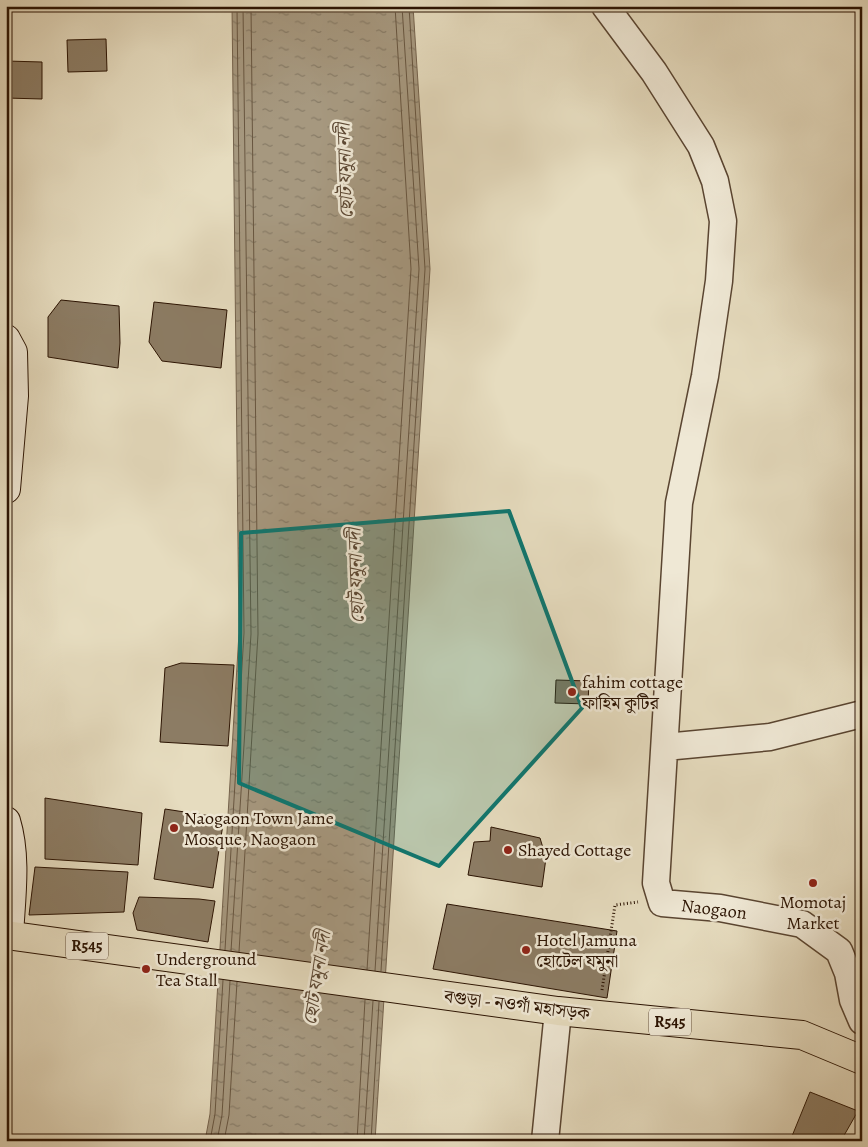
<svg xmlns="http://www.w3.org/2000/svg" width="868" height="1147" font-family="Alegreya,'Noto Serif Bengali',serif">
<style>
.water{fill:url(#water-ripples);stroke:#75634d}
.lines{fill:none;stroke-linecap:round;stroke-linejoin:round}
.shore{stroke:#685640;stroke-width:1}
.building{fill:#8c7c64;stroke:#2b1302}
.minor-casing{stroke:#5a4531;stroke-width:29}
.secondary-casing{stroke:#2b1302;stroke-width:30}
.primary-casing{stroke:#2b1302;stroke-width:30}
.path{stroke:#2b1302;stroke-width:3;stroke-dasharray:1 2.5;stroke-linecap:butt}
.minor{stroke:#efe8d5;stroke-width:26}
.secondary{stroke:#efe8d5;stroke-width:28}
.primary{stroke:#e6dcbf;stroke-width:28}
.marked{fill:#0f766e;fill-opacity:0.2;stroke:#0f766e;stroke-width:4;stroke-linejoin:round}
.poi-dot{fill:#8f2418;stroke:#efe8d5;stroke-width:2}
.labels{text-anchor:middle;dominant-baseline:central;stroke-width:5;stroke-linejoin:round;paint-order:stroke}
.shield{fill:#efe8d5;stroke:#665341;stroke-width:1}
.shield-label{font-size:16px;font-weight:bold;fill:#2b1302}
.poi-label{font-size:18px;fill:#2b1302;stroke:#efe8d5;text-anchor:start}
.street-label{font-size:18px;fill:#2b1302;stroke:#efe8d5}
.water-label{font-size:19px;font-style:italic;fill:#5c4834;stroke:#efe8d5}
</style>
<defs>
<pattern id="water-ripples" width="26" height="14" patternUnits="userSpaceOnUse" patternTransform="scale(1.25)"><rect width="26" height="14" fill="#a6987f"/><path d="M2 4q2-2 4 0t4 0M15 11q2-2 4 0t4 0" fill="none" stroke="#877b66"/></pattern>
</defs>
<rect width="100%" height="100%" fill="#e6dcbf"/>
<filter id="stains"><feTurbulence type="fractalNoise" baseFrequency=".004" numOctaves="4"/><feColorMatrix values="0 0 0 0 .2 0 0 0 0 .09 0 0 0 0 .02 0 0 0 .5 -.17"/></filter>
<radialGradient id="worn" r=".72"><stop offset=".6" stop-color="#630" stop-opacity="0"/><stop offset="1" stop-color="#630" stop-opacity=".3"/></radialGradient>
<path class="water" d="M232,6H413L430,269L375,1141H205L210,1114L239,633Z"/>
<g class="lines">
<path class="shore" d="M225,950L244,633L237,6
M231,951L251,634L243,6
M239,952L258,634L251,6
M367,970L411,269L395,6
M375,971L419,269L402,6
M381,971L425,269L409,6
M210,1141L215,1114L223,980
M217,1141L222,1115L230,981
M224,1141L229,1115L237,982
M357,1141L365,1000
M364,1141L373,1001
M371,1141L379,1002"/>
</g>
<path class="building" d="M106,39L107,71L68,72L67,40Z
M6,61L42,62V99L6,98Z
M61,300L119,306L120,343L118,368L48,357V317Z
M154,302L227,310L221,368L162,361L149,342Z
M181,663L234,665L228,746L160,742L165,668Z
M556,680L589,681L588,704L555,703Z
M45,798L142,813L138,865L45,859Z
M165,809L224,818L213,888L154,879Z
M491,827L540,838L546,858L542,887L468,875L474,842L490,841Z
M35,867L128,872L124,912L29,915Z
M139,897L199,899L215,901L208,942L137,930L133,913Z
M447,904L617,931L607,998L433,969Z
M810,1092L858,1111L842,1139L846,1141H790Z"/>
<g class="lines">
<g class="minor-casing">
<path id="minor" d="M605,6L654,72L701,146L715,181L723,221L719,281L705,376L679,503L656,883L662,903L720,908L802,924L839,951L848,973L853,1000L862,1021
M665,747L770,737L862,714
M545,1141L558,1011"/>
</g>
<g class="secondary-casing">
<path id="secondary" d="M6,339L13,352L14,396L6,489
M6,821C17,857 11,898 9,935"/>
</g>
<g class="primary-casing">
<path id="primary" d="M6,935L558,1011L802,1035L862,1060"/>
</g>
<path class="path" d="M602,990L615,905L638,902"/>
<use href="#minor" class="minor"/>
<use href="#secondary" class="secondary"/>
<use href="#primary" class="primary"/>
</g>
<path class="marked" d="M509,511L582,708L439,866L239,783L241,533Z"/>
<g class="poi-dot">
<circle cx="572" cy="692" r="5"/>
<circle cx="174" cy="828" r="5"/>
<circle cx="508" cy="850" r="5"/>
<circle cx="813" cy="883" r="5"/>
<circle cx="526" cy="950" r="5"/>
<circle cx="146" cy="969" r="5"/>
</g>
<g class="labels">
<g class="shield">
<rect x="66" y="932.5" width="42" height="27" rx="4"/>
<rect x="649" y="1008.5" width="42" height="27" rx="4"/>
</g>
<g class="shield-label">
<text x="87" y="946">R545</text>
<text x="670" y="1022">R545</text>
</g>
<g class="poi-label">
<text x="582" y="682">fahim cottage<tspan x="582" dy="21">ফাহিম কুটির</tspan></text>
<text x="184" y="818">Naogaon Town Jame<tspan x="184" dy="21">Mosque, Naogaon</tspan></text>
<text x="518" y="850">Shayed Cottage</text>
<text x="813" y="902" text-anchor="middle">Momotaj<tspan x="813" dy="21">Market</tspan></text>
<text x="536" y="940">Hotel Jamuna<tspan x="536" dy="21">হোটেল যমুনা</tspan></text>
<text x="156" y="959">Underground<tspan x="156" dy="21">Tea Stall</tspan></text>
</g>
<g class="street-label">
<text transform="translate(714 909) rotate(7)">Naogaon</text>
<text transform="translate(517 1005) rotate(7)">বগুড়া - নওগাঁ মহাসড়ক</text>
</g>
<g class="water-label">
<text transform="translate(345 171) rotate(-92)">ছোট যমুনা নদী</text>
<text transform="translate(356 576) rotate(-92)">ছোট যমুনা নদী</text>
<text transform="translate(317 978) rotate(-81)">ছোট যমুনা নদী</text>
</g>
</g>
<rect width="868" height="1147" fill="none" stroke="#e6dcbf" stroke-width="25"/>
<rect x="8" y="8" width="853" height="1132" fill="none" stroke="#2b1302" stroke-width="2.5"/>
<rect x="12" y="12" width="843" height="1122" fill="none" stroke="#2b1302"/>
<rect width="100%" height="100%" filter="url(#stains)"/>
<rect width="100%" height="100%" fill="url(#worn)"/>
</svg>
